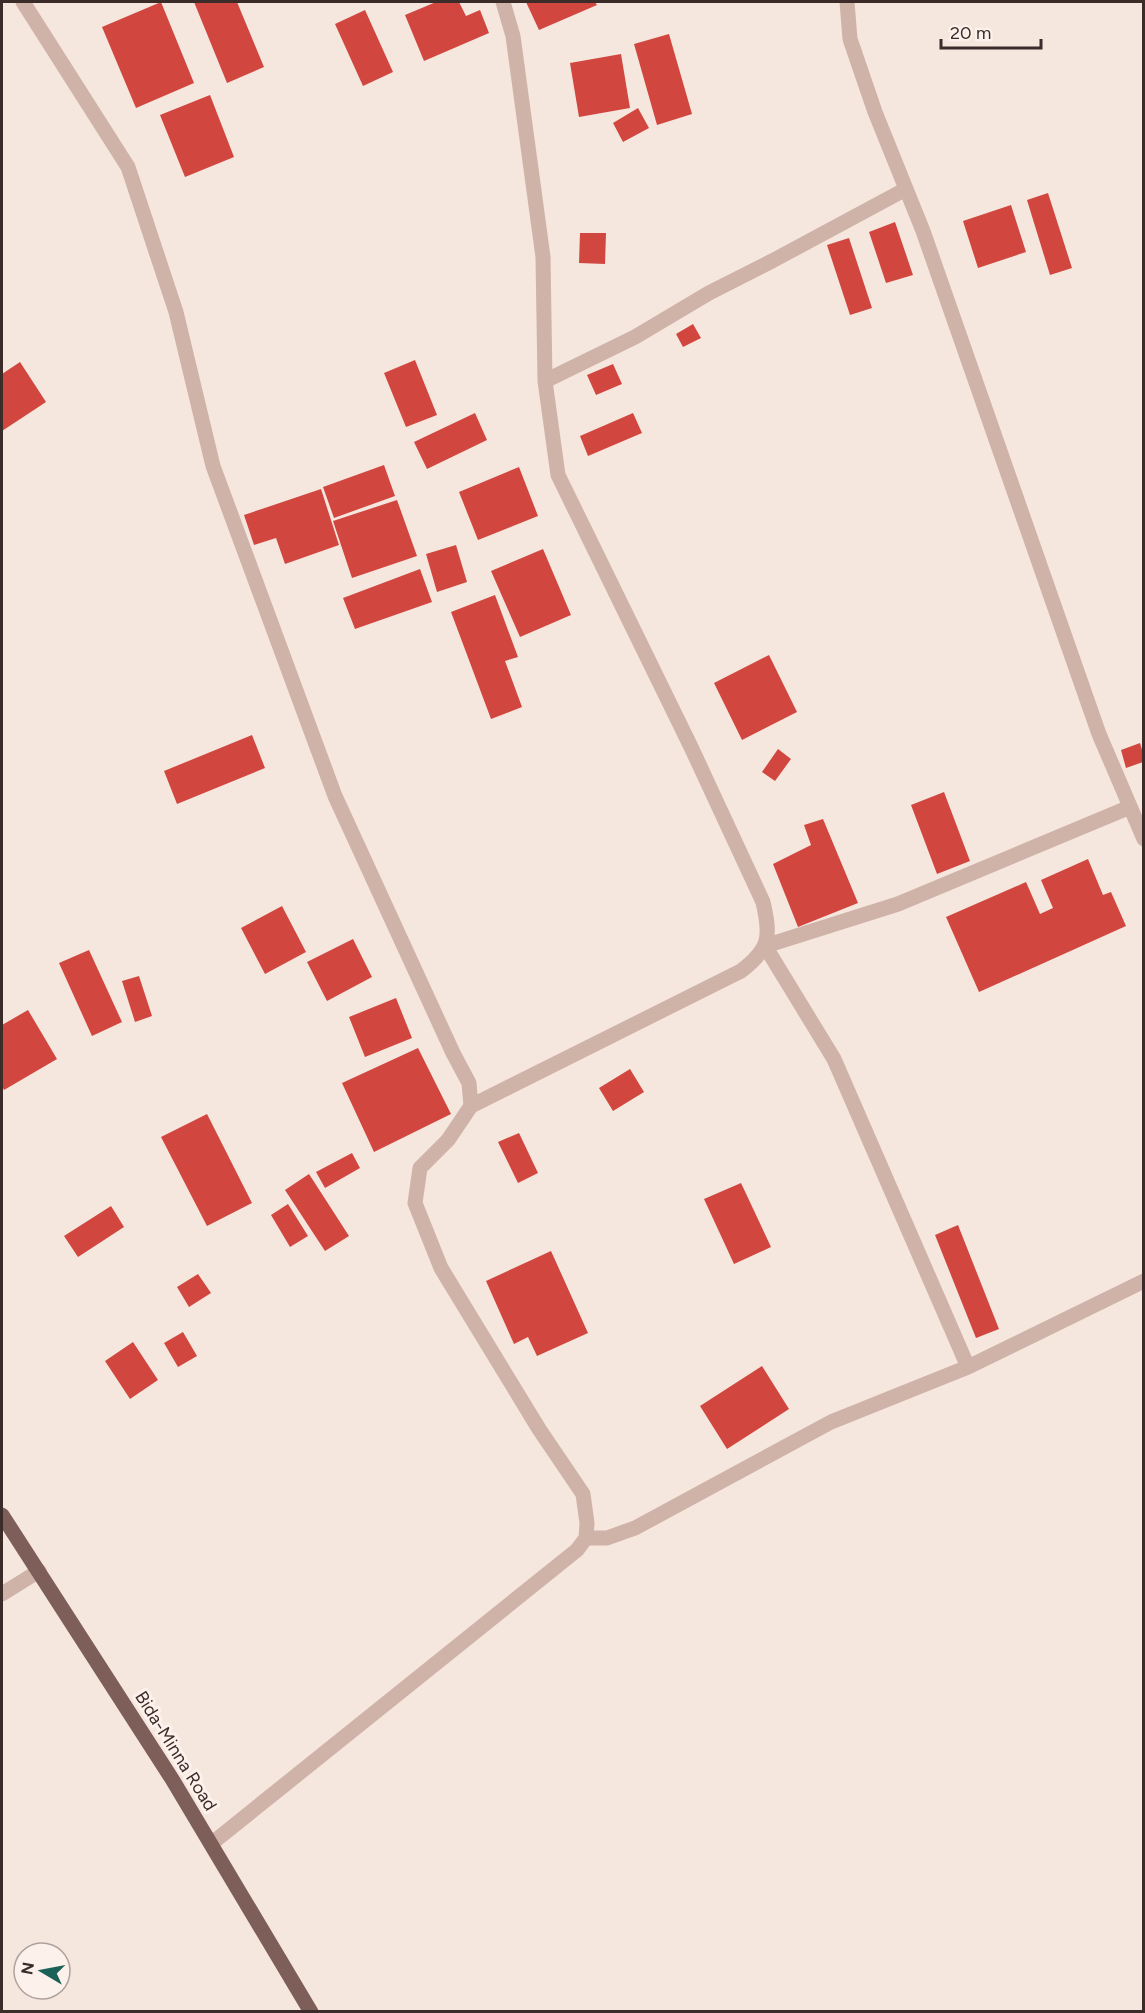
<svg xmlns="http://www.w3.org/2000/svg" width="1145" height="2013" font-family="Figtree,sans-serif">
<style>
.building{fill:#d14740}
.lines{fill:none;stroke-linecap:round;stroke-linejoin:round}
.minor{stroke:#cfb2a8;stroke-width:15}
.major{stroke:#7e5e59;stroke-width:15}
.labels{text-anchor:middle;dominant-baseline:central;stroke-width:6;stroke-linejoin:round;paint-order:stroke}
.street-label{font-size:18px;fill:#3b2b29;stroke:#fcf1eb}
</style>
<rect width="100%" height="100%" fill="#f5e6de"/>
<path class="building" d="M161,2L194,83L136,108L102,27Z
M194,2H237L264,67L227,83Z
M436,2H459L466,16L480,10L489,33L424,61L405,15Z
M526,2H595L597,5L539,30Z
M365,10L393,72L363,86L335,24Z
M669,34L692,114L657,125L634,44Z
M621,54L630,108L579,117L570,63Z
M210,95L234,157L185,177L160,115Z
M638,108L649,128L623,142L613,123Z
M1048,193L1072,268L1050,275L1027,200Z
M1011,205L1026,252L978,268L963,221Z
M895,222L913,275L886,283L869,232Z
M580,233H606L605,264L579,263Z
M849,238L872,308L850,315L827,245Z
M693,324L701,338L683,347L676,334Z
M415,360L437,415L406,427L384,373Z
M20,362L46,402L2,431V374Z
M613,364L622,384L596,395L587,375Z
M475,413L487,440L427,469L414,442Z
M633,413L642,433L588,456L580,436Z
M384,465L395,496L334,518L323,487Z
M519,467L538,516L478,540L459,492Z
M321,489L339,545L285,564L276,538L254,545L244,515Z
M397,500L417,556L352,578L333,521Z
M456,545L467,582L437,592L426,554Z
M543,549L571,615L520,637L491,571Z
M420,569L432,602L355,629L343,598Z
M495,595L518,657L505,661L522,707L491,719L451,612Z
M769,655L797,712L742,740L714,683Z
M252,735L265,768L177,804L164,771Z
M1140,743L1143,753V762L1126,768L1121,750Z
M778,749L791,759L775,781L762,772Z
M944,792L970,861L937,874L911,805Z
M823,819L858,903L798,927L773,864L811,845L804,825Z
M1088,859L1103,895L1111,892L1126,926L979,992L946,917L1026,882L1040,914L1053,908L1041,880Z
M282,906L306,952L265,974L241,928Z
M353,939L372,977L327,1001L307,962Z
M89,950L122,1022L92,1036L59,963Z
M139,976L152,1016L135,1022L122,981Z
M396,998L412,1038L365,1057L349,1017Z
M28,1010L57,1059L4,1090L2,1086V1025Z
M418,1048L451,1114L374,1152L342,1083Z
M630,1069L644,1092L613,1111L599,1088Z
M207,1114L252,1203L207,1226L161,1137Z
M519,1133L538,1173L518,1183L498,1142Z
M352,1153L360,1168L325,1188L316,1172Z
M309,1174L349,1236L325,1251L285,1190Z
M741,1183L771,1247L734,1264L704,1199Z
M288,1204L308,1236L290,1247L271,1215Z
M111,1206L124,1227L78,1257L64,1236Z
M958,1225L999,1329L976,1338L935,1235Z
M551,1251L588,1333L537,1356L528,1337L514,1344L486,1281Z
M198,1274L211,1293L189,1307L177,1287Z
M183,1332L197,1356L178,1367L164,1343Z
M133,1342L158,1380L130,1399L105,1361Z
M762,1366L789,1409L727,1449L700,1406Z"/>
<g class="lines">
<path class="minor" d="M23,2L128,167L176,312L213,466L335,796L453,1053L469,1083L471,1106
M847,2L850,39L875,112L923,231L1099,734L1144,839
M545,381L635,337L709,293L772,261L906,189
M968,1367L834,1059L765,946L898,904L1130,807
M586,1538H607L635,1528L831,1422L968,1367L1144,1281
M2,1594L39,1571
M211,1844L577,1550L586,1538L587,1523L583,1494L539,1429L441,1268L415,1203L420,1168L448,1140L471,1106L741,971C770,949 771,937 763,902L691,747L558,475L545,381L543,257L513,36L503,2"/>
<path class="major" d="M2,1515L172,1779L311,2012"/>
</g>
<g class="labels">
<g class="street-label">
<text transform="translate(176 1751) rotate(58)">Bida-Minna Road</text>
</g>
</g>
<rect width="1145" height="2013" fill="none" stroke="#3b2b29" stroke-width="6"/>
<g transform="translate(42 1971) rotate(280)"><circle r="28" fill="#fcf1eb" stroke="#afa29d" stroke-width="1.5"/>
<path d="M0-4.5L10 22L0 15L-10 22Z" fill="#1a6158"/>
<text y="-9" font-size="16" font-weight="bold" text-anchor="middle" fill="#3b2b29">N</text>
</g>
<path d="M941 39v9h100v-9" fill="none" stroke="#3b2b29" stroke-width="3"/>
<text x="950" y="39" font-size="18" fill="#3b2b29" stroke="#fcf1eb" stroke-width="4.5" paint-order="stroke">20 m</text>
</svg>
